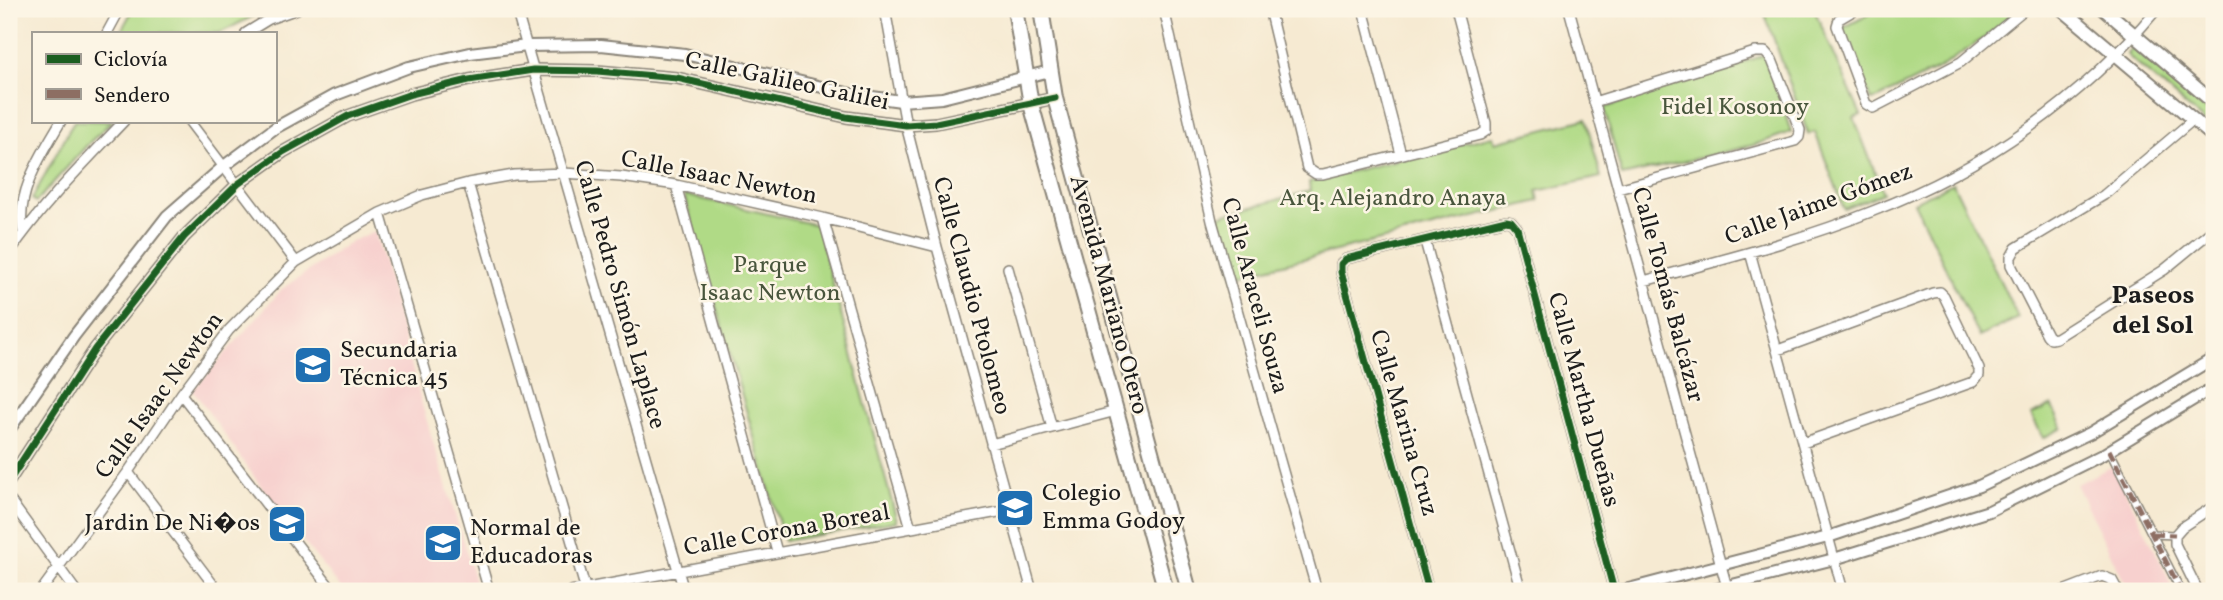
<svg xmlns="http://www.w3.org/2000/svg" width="2223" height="600" font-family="Vollkorn,serif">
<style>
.built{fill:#f7d0ce}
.green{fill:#b0da86;stroke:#667b51;stroke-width:2}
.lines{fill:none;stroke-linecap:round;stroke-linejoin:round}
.pedestrian-casing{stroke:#898377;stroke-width:10}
.minor-casing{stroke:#898377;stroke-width:12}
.tertiary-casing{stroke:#898377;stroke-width:14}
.secondary-casing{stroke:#898377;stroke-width:16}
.primary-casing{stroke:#898377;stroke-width:18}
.pedestrian{stroke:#fff;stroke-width:7}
.minor{stroke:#fff;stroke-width:9}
.tertiary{stroke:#fff;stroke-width:10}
.secondary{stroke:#fff;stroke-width:12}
.primary{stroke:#fff;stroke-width:14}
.quiet{stroke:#8d6e63;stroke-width:5;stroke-dasharray:10 5;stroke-linecap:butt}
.cycleway-casing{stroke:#fcf5e5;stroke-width:11}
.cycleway{stroke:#1b5e20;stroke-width:7}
.labels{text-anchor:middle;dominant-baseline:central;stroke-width:5;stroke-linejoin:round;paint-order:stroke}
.street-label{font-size:24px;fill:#1c1c1c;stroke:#fcf5e5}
.park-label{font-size:24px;fill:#48553c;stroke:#fcf5e5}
.poi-label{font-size:24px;fill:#1c1c1c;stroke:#fcf5e5;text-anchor:start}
.neighbourhood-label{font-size:26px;font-weight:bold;fill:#1c1c1c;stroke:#fcf5e5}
</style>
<rect width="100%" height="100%" fill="#fcf5e5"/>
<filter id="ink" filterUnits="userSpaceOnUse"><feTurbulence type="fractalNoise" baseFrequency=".0143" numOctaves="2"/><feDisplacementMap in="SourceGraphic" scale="14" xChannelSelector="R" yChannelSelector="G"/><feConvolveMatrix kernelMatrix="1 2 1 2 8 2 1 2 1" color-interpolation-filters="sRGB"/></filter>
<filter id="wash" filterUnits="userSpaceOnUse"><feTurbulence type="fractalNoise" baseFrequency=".00686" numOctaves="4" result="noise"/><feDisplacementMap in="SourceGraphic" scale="28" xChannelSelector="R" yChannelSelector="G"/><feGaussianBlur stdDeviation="1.57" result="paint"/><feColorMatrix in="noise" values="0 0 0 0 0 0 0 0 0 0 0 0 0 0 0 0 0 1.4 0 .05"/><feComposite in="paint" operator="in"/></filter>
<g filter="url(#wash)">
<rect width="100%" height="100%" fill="#f6ead2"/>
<path class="built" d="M375,231L423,408L478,591H343L272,502L193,390L282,289L352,241Z
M2113,466L2175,591H2129L2076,484Z"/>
<path class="green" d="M133,9H267L220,33H120Z
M1763,9H1814L1861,115L1854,118L1883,193L1844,209L1815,132L1808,134Z
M1879,9H2018L1987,36L1938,69L1879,98L1871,100L1841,29Z
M2132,48L2214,116V130L2129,57L2127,54Z
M1765,55L1791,132L1754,145L1622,176L1604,108Z
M1586,119L1601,177L1537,191L1539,201L1234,276L1218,216L1310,191L1309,182L1493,136L1495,142Z
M74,121H112L88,144L36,202L32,199Z
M1953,183L2018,318L1979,337L1914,202Z
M684,195L817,225L897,521L784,541Z
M2051,405L2063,428L2043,438L2031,415Z"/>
</g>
<g filter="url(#ink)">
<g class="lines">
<g class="pedestrian-casing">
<path id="pedestrian" d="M2109,450L2181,591
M2153,534L2175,535"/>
</g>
<g class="minor-casing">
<path id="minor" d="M516,9L684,591
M885,9L906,125L937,247L1032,591
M1164,9L1212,221L1317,591
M1269,9L1307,168L1316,174H1323L1480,135L1486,131V123L1456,9
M1363,9L1401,154
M1569,9L1728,591
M1856,9L1839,19L1837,26L1866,104L1873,108L1961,62L2025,9
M107,33L120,9
M246,33L269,19L297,9
M1594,102L1755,52H1765L1772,60L1800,130L1799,137L1795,141L1618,189
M2194,119L2104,195L2016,248L2011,257V265L2047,335L2051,339L2056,338L2164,270L2214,229
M189,121L296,262
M468,183L585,587
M676,185L777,552
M380,213L489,591
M823,218L911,528
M23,232C15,193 42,154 61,121
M1425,241L1521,591
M1750,252L1843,591
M9,253C42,205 84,163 124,121
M1008,268L1052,428
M1644,281C1721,260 1799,241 1873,211C1983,169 2082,100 2157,9
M1778,350L1933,293L1940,292L1944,296L1979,369V375L1973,382L1803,443
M181,394L333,591
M991,444L1116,411
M128,472L218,591
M9,499L76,591
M41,591L128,472L181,394L229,330L296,262L380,213L422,195L468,183L514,175L564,173L621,177L676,185L823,218L937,247
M571,591L1009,510
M1429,591L1341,272V264L1346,259L1506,220L1511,221L1517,228L1614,591
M2063,591L2102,576L2112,580L2118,591
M2198,591L2175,544V535L2182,527L2214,506"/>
</g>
<g class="tertiary-casing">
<path id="tertiary" d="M9,430L74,336L167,216L224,166L275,128L335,95L409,67L470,53L527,46L601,45L685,54L851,94L901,101L942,98L1050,71
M9,481L95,349L184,237L238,184L283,152L348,116L411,94L469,80L533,70L597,71L677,78L846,117L906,125L936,123L1055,98
M1621,591L1828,537L1979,486L2090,433L2214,358
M1709,591L1834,559L1989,511L2102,455L2214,387"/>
</g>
<g class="secondary-casing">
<path id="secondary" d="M2062,9L2214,137
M2104,9L2214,103"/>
</g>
<g class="primary-casing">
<path id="primary" d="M1015,9L1031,104L1166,591
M1041,9L1055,98L1189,591"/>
</g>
<use href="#pedestrian" class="pedestrian"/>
<use href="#minor" class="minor"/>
<use href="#tertiary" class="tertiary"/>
<use href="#secondary" class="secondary"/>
<use href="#primary" class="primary"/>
<path class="quiet" d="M2109,450L2181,591
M2153,534L2175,535"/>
<g class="cycleway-casing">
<path id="cycleway" d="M9,481L95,349L184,237L238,184L283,152L348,116L411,94L469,80L533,70L597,71L677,78L846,117L906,125L936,123L1055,98
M1429,591L1341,272V264L1346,259L1506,220L1511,221L1517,228L1614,591"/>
</g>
<use href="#cycleway" class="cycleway"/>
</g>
</g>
<defs>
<g id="school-square" transform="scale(2.0125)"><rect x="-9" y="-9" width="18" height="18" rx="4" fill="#1f6fb2" stroke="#fcf5e5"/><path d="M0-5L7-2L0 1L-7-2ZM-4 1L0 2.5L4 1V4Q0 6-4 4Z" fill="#fff"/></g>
</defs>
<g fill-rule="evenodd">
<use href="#school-square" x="313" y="365"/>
<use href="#school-square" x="1015" y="508"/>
<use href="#school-square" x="287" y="524"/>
<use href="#school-square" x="443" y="543"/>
</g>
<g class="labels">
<g class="street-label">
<text transform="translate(787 82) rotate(12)">Calle Galileo Galilei</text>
<text transform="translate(719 178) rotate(11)">Calle Isaac Newton</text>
<text transform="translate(1819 205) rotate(-20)">Calle Jaime Gómez</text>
<text transform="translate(619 295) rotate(74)">Calle Pedro Simón Laplace</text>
<text transform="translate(1108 295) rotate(75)">Avenida Mariano Otero</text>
<text transform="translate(1667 295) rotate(75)">Calle Tomás Balcázar</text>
<text transform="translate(971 296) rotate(75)">Calle Claudio Ptolomeo</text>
<text transform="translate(1254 296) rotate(75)">Calle Araceli Souza</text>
<text transform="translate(160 396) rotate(-54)">Calle Isaac Newton</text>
<text transform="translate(1583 400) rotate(75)">Calle Martha Dueñas</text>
<text transform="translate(1403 423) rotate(74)">Calle Marina Cruz</text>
<text transform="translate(787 531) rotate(-10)">Calle Corona Boreal</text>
</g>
<g class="park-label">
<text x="1735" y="108">Fidel Kosonoy</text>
<text x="1393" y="199">Arq. Alejandro Anaya</text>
<text x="770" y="266">Parque<tspan x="770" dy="28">Isaac Newton</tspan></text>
</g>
<g class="poi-label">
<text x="340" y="351">Secundaria<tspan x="340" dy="28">Técnica 45</tspan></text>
<text x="1042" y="494">Colegio<tspan x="1042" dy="28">Emma Godoy</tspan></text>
<text x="260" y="524" text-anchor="end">Jardin De Ni�os</text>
<text x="470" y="529">Normal de<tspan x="470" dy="28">Educadoras</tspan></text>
</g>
<g class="neighbourhood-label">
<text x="2153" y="296">Paseos<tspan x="2153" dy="30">del Sol</tspan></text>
</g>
</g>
<rect width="2223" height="600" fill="none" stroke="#fcf5e5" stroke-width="35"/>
<rect x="32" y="32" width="245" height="91" fill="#fcf5e5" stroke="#a29e95" stroke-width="2"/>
<rect x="46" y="54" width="35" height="10" fill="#1b5e20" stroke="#a29e95" stroke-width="2"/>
<text x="94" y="66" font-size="21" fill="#1c1c1c">Ciclovía</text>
<rect x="46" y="89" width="35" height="10" fill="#8d6e63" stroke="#a29e95" stroke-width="2"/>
<text x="94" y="102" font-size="21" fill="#1c1c1c">Sendero</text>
</svg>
